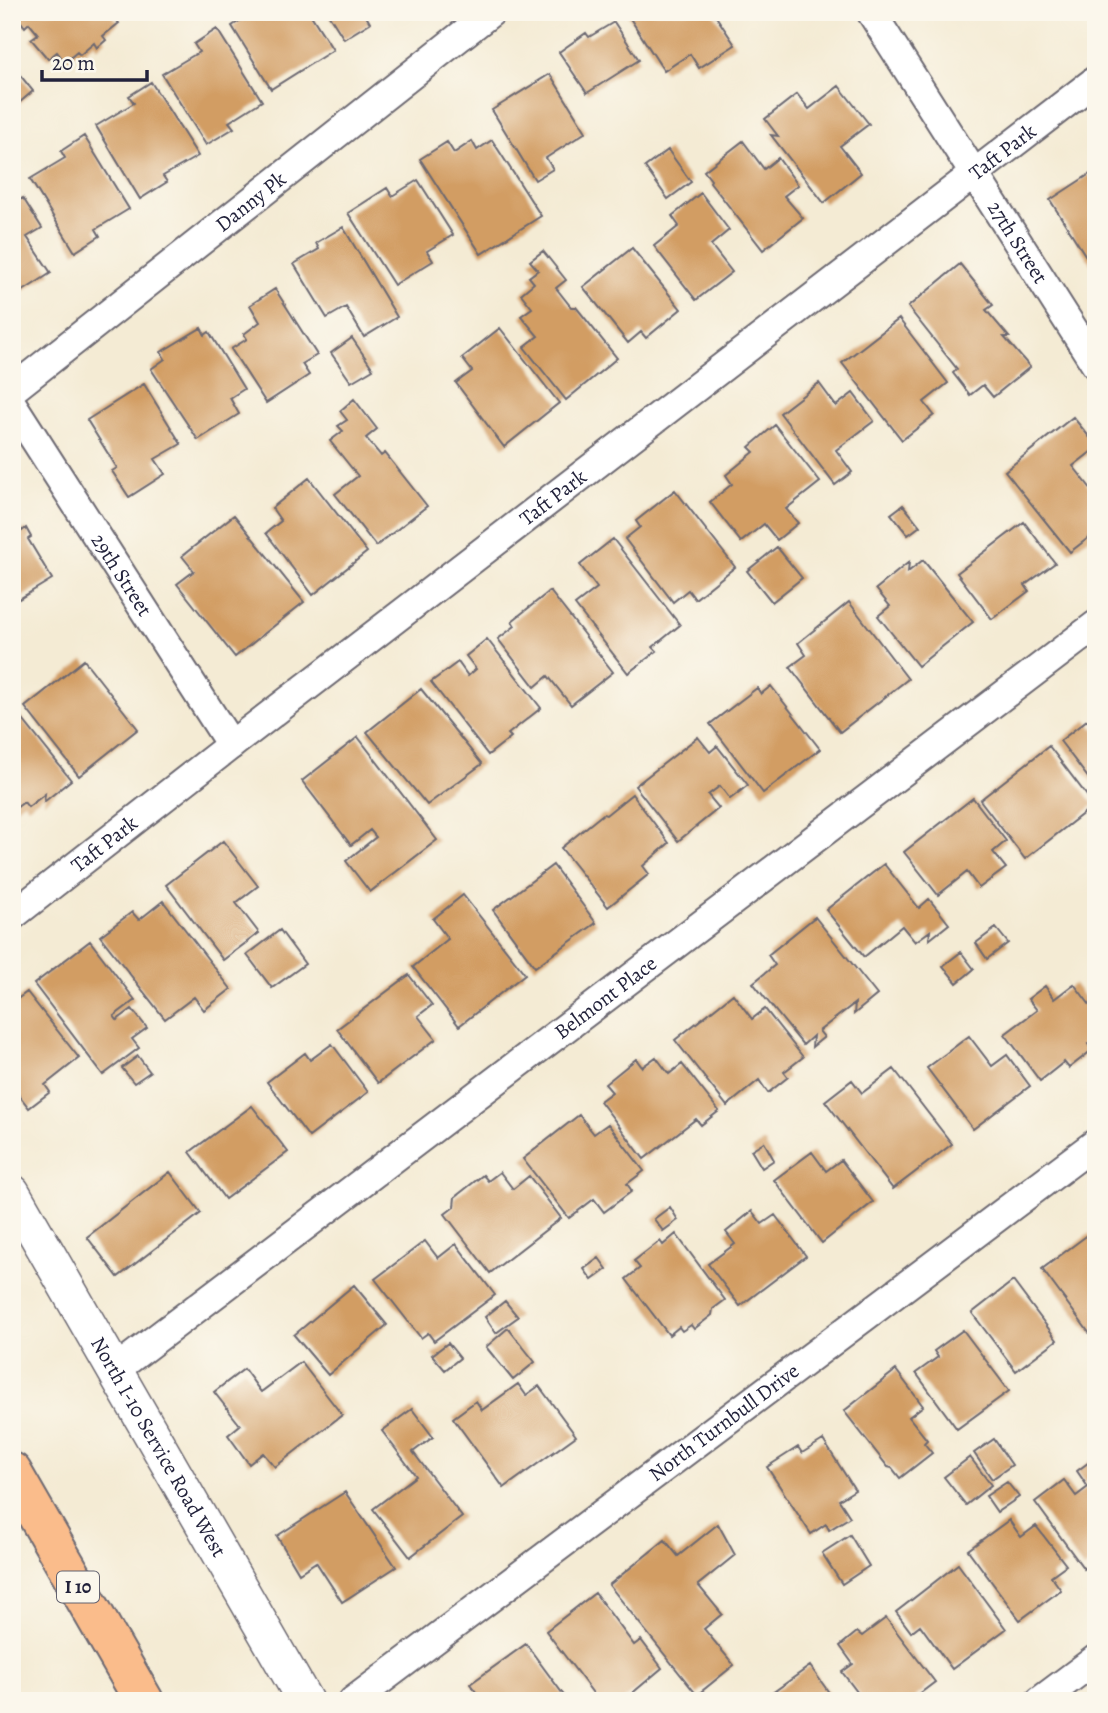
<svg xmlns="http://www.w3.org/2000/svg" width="1108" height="1713" font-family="Alegreya,serif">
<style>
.building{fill:#d29d64}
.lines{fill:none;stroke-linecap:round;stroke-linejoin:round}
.minor-casing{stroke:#6c6871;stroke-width:32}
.tertiary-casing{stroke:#6c6871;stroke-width:38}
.motorway-casing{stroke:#6c6871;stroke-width:42}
.minor{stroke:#fff;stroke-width:28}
.tertiary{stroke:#fff;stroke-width:35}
.motorway{stroke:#fabc8b;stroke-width:38}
.labels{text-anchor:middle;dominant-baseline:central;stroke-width:5;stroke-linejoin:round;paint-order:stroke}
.shield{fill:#fbf7ec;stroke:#636270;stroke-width:2}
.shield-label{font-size:19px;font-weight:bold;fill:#22223b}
.street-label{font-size:21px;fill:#22223b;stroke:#fbf7ec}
</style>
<rect width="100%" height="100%" fill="#fbf7ec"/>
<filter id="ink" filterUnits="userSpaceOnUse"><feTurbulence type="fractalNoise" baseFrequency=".0143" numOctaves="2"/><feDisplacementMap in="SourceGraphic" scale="14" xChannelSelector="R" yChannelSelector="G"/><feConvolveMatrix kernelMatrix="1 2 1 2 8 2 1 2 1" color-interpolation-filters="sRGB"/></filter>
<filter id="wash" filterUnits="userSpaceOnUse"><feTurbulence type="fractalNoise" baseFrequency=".00686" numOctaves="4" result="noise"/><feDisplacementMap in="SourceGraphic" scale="28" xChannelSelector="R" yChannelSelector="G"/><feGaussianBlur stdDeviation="1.57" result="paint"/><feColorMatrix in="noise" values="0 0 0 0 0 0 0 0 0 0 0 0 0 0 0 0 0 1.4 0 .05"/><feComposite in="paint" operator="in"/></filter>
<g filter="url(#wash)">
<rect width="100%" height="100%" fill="#f4ebd4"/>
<g id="blocks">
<path class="building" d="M19,12H110L119,23L103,36L106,40L97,48L94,43L80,55L77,52L65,62L57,52L48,59L31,39L38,34L29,23L25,27L18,18L22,16Z
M253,12H309L333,50L271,89L232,26Z
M327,12H372L366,16L370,23L344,39Z
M626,12H713L735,45L699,68L690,54L664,71Z
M614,22L639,60L587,93L559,52L586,33L589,37Z
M217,29L262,101L229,122L234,128L206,145L162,74L199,52L194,44Z
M16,70L33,91L19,103V108L12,113V73Z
M550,74L586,132L546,158L553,169L535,180L492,110Z
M151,82L198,156L163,176L167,182L140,199L96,126L134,103L129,96Z
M839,86L869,124L840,146L861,173L824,203L771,135L778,136L765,119L797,94L809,109Z
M84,136L129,209L96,229L100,236L75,252L30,179L65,158L61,151Z
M492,140L541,216L481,254L420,159L447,142L454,153L472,141L477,150Z
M743,141L764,169L778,158L798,185L784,196L803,218L763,250L710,182L711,180L704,171Z
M668,150L691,182L668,199L645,167Z
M1096,170V272L1050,200Z
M418,180L453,235L427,251L433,261L394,285L348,213L387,188L392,196Z
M701,193L729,230L711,245L732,272L696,300L654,246L679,226L672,216Z
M23,198L42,228L27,237L51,273L12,298V205Z
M343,227L397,317L364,337L346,307L327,318L294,264L319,249L316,243Z
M632,248L681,309L646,338L641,332L628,343L583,287Z
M543,251L566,280L556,288L571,307H576L617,358L566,400L524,347L538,336L521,316L532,308L521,294L534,283L529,277L538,270L530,261Z
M960,264L993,305L986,310L1009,337H1004L1030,367L993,397L983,385L970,395L953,373L957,369L908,307Z
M275,289L317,355L302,364L309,375L266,403L231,349L247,339L244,334L260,322L250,305Z
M899,319L948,383L924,402L934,415L902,440L842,363Z
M201,328L205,335L209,332L244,389L230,398L239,414L198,440L151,369L165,359L161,352Z
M500,328L559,403L504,447L456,383L472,371L462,358Z
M352,338L373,369L351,382L331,353Z
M819,383L836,406L853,393L874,421L836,450L852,472L835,485L780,413Z
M144,384L181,444L155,459L165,474L129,497L112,471L117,468L87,420Z
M354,399L377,429L366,438L381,456L385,453L427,506L376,546L335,494L358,476L330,441L343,431L338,426L347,420L340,411Z
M1073,417L1096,445V448L1073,466L1096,495V532L1070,552L1005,471Z
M775,425L820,482L786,509L798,523L777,540L764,524L741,542L710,502L732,484L726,475L754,452L749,447Z
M309,478L367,552L313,595L266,533L281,521L272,508Z
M675,490L735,567L695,599L688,590L673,602L625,539L640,527L636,521Z
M903,505L920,526L908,535L891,514Z
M12,515L22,531L26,528L31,537L28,539L52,579L19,599L16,593L12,595Z
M234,515L304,602L235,657L177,584L194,571L182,556Z
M1024,522L1055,563L1025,585L1029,591L992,619L957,573Z
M613,539L680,625L653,647L657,651L628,673L575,605L597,588L580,565Z
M777,547L802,578L772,602L747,571Z
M923,560L973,622L918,666L878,616L890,606L876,589L909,562L908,572Z
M550,591L613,672L571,705L548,676L535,687L498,639L515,626L512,621Z
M849,602L908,679L840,732L790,667L806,655L798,643Z
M487,639L541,708L508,734L511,737L488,755L431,682L458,662L468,676L476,669L466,656Z
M84,660L138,729L79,776L25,707Z
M771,686L820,749L763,793L710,724L757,688L761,694Z
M421,689L482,764L427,805L367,732Z
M12,706L71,780L44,802L45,794L28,807L24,802L12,811Z
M1087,720L1094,729L1096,727V788L1060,741Z
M358,737L437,840L370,892L346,861L376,837L370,830L351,845L302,781Z
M698,737L710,752L717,746L748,785L730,799L720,786L708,795L719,808L678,841L635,786Z
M1049,746L1094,805L1025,859L980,800Z
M632,794L669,843L643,866L649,874L608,907L561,848L603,814L606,815Z
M973,798L1006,841L993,852L1006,868L979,888L967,872L938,895L904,852Z
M223,841L258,886L236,903L259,933L223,960L166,885Z
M884,864L919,908L929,899L949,924L929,940L930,931L915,942L902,926L864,957L826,910Z
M553,865L596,923L535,967L493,910Z
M463,895L525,974L459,1026L413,967L448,939L433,919Z
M163,901L231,989L204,1010L194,997L165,1019L100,936L132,912L139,920Z
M815,917L877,995L854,1014L855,1003L819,1031L824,1037L812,1047L813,1036L803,1045L753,983L775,965L768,955Z
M996,928L1008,943L987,959L976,943Z
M280,930L305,964L272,988L247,955Z
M90,941L135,1000L114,1016L117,1020L132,1009L147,1028L132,1039L139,1048L103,1075L34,984Z
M961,952L974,969L957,983L943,966Z
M409,975L432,1005L418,1016L436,1039L378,1083L337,1029Z
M1074,984L1096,1013V1039L1088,1044L1092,1050L1069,1068L1064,1062L1040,1081L1005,1034L1037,1010L1028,999L1045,986L1054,999Z
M27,992L79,1058L45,1085L50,1092L29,1108L12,1086V1003Z
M733,994L752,1019L765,1009L803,1057L784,1072L788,1077L768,1093L759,1080L727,1106L675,1040Z
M969,1036L992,1066L1007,1055L1030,1086L973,1129L927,1068Z
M332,1044L368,1092L309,1137L267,1082L305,1053L310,1060Z
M138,1056L150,1072L134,1083L122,1068Z
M656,1057L669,1074L682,1064L719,1111L701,1125L696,1119L644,1159L600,1101L612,1092L605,1084L636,1059L642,1067Z
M894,1069L952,1144L893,1189L825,1101L852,1080L862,1093Z
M252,1106L288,1152L225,1199L190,1152Z
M579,1115L594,1134L608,1124L644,1171L627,1184L632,1191L604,1212L594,1199L569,1218L523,1159Z
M764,1142L774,1160L762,1168L751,1150Z
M812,1152L826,1171L841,1160L873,1202L822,1243L774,1180Z
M170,1172L201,1213L118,1277L87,1237Z
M500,1172L513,1189L529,1176L561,1218L490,1273L445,1214L454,1207L455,1197L483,1175L488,1181Z
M670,1207L678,1220L663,1231L654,1219Z
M752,1211L762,1224L775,1215L806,1256L740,1306L708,1264L735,1244L726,1232Z
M676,1234L725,1300L713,1309L712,1315L694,1329L691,1325L682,1331L679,1327L669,1335L626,1279L640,1268L634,1261L660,1241L663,1245Z
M1089,1234L1096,1242V1330L1090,1334L1042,1269Z
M425,1241L438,1258L456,1244L495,1295L434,1341L428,1333L421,1338L375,1279Z
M599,1258L607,1269L592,1280L584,1269Z
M1013,1281L1057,1340L1016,1371L972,1313Z
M354,1285L387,1325L328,1375L294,1335Z
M505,1301L518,1317L496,1333L485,1317Z
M508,1328L535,1362L513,1380L486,1347Z
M963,1330L1009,1391L957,1429L916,1373L938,1357L934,1351Z
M448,1343L460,1358L445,1370L432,1355Z
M301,1362L342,1415L275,1467L263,1453L249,1464L228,1435L240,1425L214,1392L244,1369L261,1392Z
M896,1370L923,1406L909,1417L927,1440L924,1443L932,1453L900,1478L892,1468L888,1467L844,1411Z
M518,1384L526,1395L539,1386L576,1436L504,1488L453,1418L476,1401L482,1410Z
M412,1409L433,1437L413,1452L462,1517L410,1557L373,1509L416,1476L382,1431Z
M994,1439L1012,1465L992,1479L974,1453Z
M823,1440L855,1490L839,1500L850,1517L829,1530L826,1524L811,1534L767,1467L798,1447L802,1453Z
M970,1457L991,1485L966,1505L944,1477Z
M1096,1457V1559L1084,1569L1035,1502L1064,1480L1076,1496L1088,1487L1077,1471Z
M1007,1482L1019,1497L997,1512L986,1496Z
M345,1492L396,1567L342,1602L316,1562L299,1573L277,1536Z
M1009,1520L1021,1537L1036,1526L1066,1565L1051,1576L1061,1590L1020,1620L968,1550Z
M718,1524L735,1555L698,1585L722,1614L704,1629L734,1665L697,1695L609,1585L665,1540L678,1556Z
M850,1535L869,1566L842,1584L822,1553Z
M958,1564L1006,1629L952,1669L920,1625L911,1632L896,1612Z
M595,1593L634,1645L641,1640L662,1668L623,1701H599L546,1631Z
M886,1618L935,1682L910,1701H864L842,1672L853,1664L840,1646L857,1632L862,1636Z
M526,1644L568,1701H483L470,1684Z
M810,1666L835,1701H761Z"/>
</g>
</g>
<g filter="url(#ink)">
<use href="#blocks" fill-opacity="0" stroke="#6c6871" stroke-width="2"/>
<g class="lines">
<g class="minor-casing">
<g id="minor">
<path id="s1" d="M871,12L1096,365"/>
<path id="s2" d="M12,390L491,12"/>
<path id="s3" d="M12,404L231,745"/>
<path id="s4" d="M12,916L231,745L1096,80"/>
<path id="s5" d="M115,1370L1096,625"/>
<path id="s6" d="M353,1701L1096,1143"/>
<path d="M1040,1701L1096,1659"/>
</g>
</g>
<g class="tertiary-casing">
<g id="tertiary">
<path id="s7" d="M12,1192L305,1701"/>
</g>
</g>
<g class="motorway-casing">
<path id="motorway" d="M12,1472L144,1701"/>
</g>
<use href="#minor" class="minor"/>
<use href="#tertiary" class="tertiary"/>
<use href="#motorway" class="motorway"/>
</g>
</g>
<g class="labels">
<rect class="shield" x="57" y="1571.5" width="42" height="31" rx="5"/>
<g class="shield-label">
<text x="78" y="1587">I 10</text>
</g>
<g class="street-label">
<text stroke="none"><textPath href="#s4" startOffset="1251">Taft Park</textPath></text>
<text stroke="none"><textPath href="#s2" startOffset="304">Danny Pk</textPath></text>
<text stroke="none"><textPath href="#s1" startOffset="273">27th Street</textPath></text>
<text stroke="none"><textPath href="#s4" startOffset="684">Taft Park</textPath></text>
<text stroke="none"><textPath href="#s3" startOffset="203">29th Street</textPath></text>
<text stroke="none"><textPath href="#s4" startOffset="117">Taft Park</textPath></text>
<text stroke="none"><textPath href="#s5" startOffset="616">Belmont Place</textPath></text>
<text stroke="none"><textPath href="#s6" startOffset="464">North Turnbull Drive</textPath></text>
<text stroke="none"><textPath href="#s7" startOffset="294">North I-10 Service Road West</textPath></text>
</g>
</g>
<rect width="1108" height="1713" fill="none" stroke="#fbf7ec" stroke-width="42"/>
<path d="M42 70v10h105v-10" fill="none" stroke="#22223b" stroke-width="3.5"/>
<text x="52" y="70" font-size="21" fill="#22223b" stroke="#fbf7ec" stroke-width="5" paint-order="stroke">20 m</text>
</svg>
